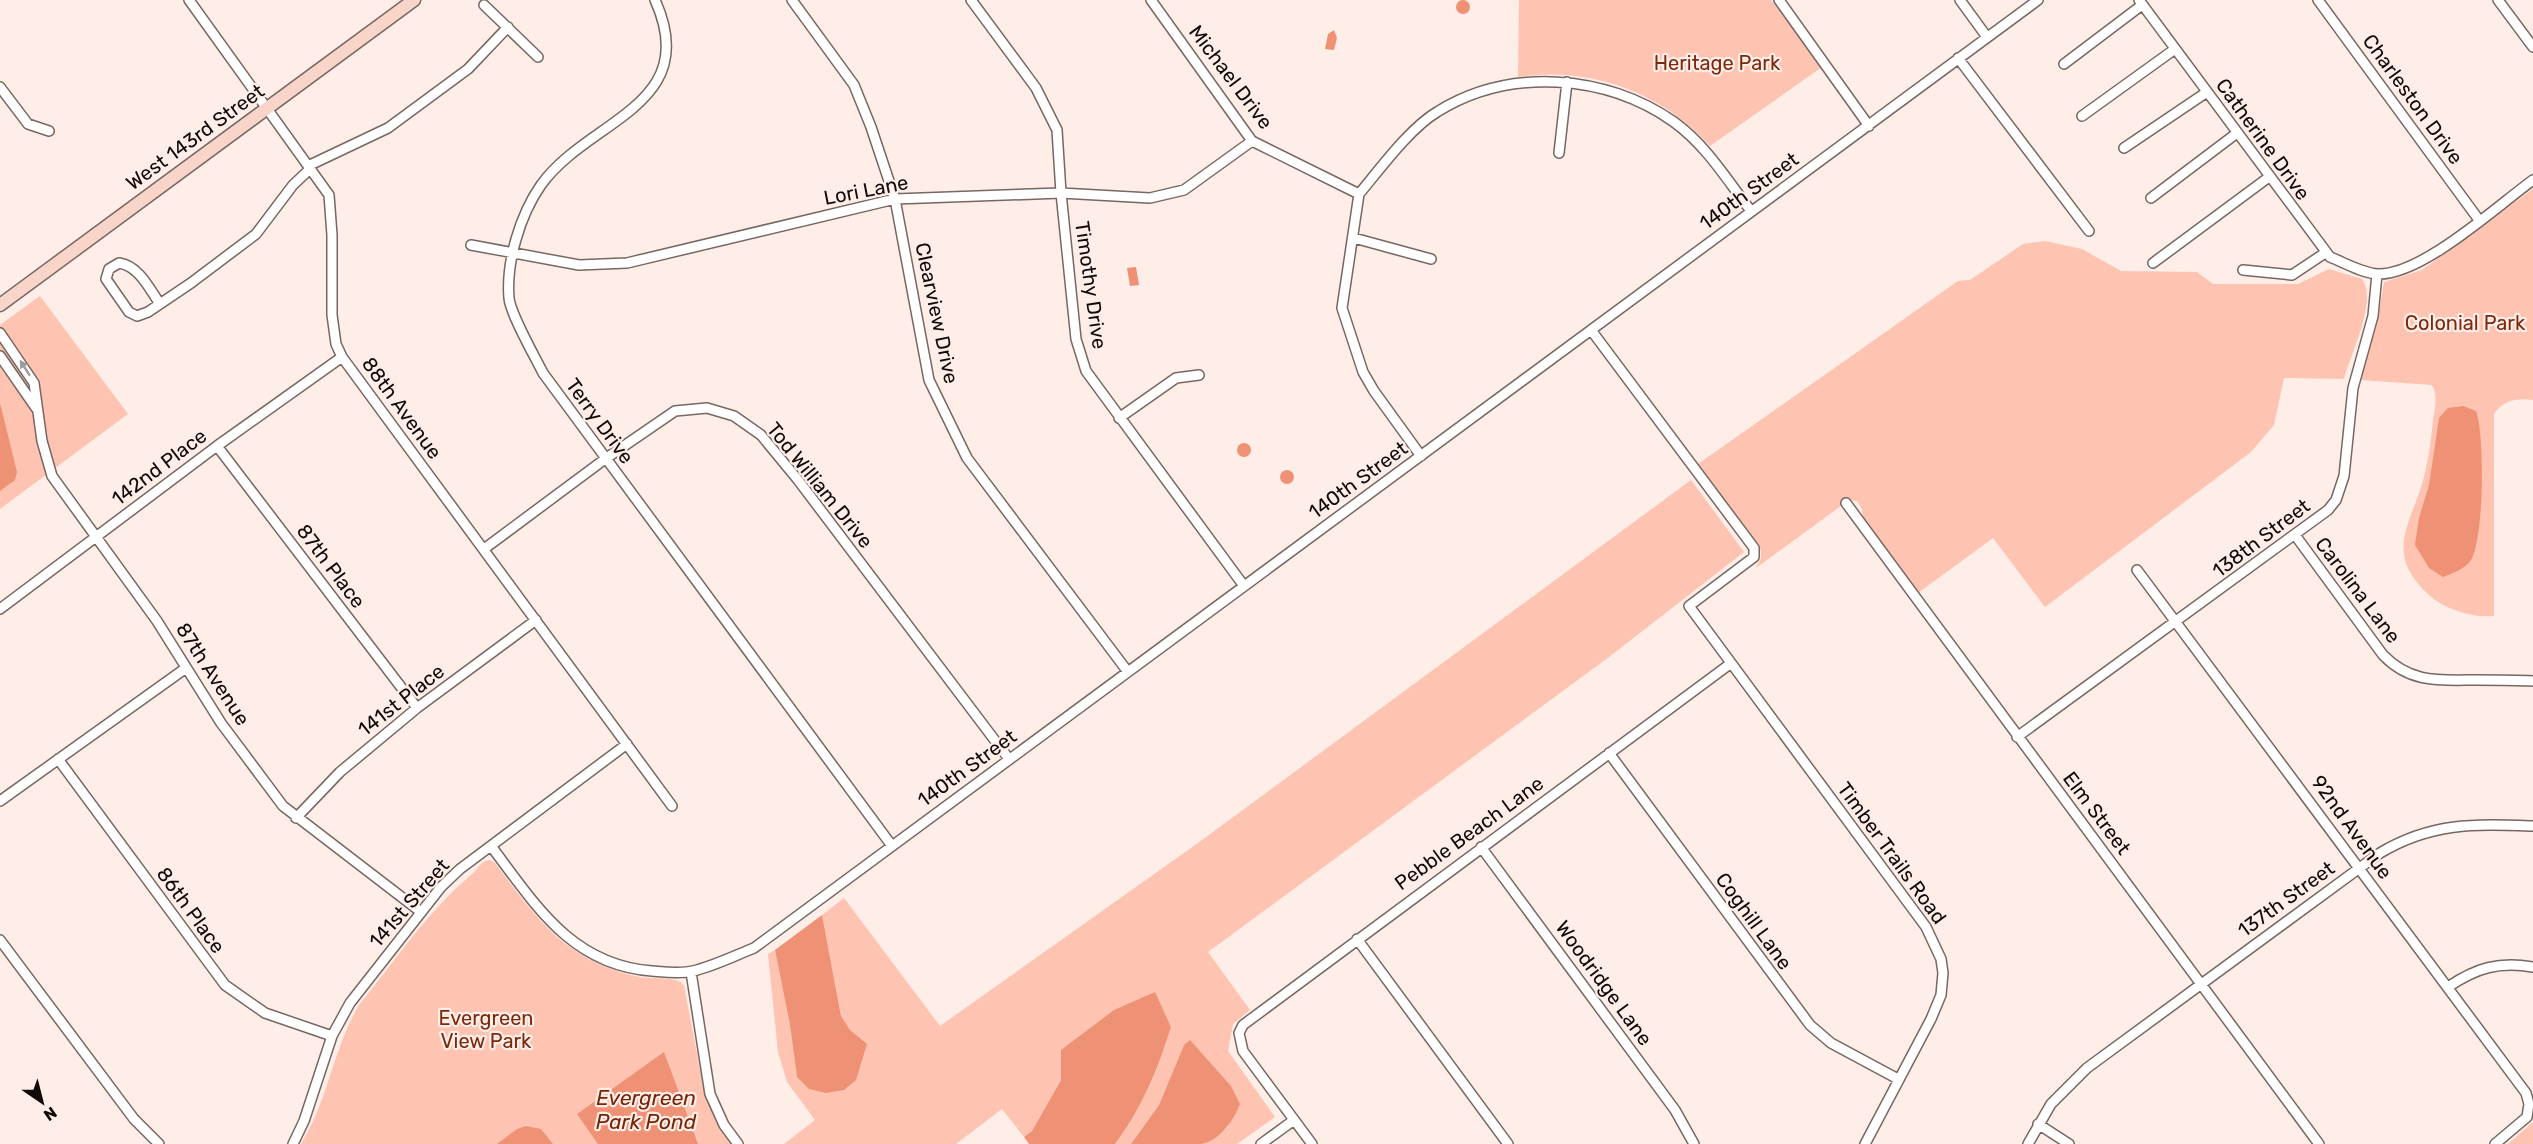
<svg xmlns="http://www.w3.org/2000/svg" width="2533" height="1144" font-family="Rubik,sans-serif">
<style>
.green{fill:#fec3b1}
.forest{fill:#ee9174}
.water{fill:#ef9175}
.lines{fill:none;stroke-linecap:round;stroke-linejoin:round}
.minor-casing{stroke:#766762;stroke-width:12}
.secondary-casing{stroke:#766762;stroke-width:15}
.minor{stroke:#fff;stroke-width:9}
.secondary{stroke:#f9d4c8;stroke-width:12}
.oneway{fill:#9f9d9d}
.labels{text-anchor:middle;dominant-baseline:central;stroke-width:4.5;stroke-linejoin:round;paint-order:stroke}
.park-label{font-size:20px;fill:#7b290d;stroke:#ffede8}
.street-label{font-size:20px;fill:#100a09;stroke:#ffede8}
.water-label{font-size:21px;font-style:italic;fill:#762406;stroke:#ffede8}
</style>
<rect width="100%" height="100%" fill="#ffede8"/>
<path class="green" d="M1519,0H1771L1822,67L1710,146C1662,92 1589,66 1518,77Z
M2533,189V400C2517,398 2503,400 2494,414V616C2474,618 2446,610 2430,596C2385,555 2408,529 2422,484C2428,464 2431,441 2433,420C2435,408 2438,396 2432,385L2361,380L2378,319L2384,282L2422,270Z
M2045,241L2082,249L2121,271L2197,272L2213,284H2298L2329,269L2362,279C2378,301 2350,355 2344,379L2284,378L2274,425L2251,452L2045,607L1993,538L1918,593L1863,519L1862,509L1857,501L1849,500L1756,568L1761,558V550L1698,464L1958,281L1970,280L2023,244Z
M40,296L128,414L0,509V325Z
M1691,480L1744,552L1609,657L1208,952L1250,1010L1233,1024L1228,1051L1275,1117L1237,1144H1203L1228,1127L1184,1045L1159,1105L1131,1144H1115C1142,1108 1158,1070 1171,1027L1154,992L1061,1050V1080L1032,1131L1024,1137L1002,1109L956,1144H784L815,1120L787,1082L778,1052L768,954L775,950L790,1025L797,1077L850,1030L841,1016L822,915L844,898L940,1026L1198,843Z
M489,860L494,862C537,918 562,958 635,976C650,980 666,976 681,982L684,986L705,1095L730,1144H301C328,1101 333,1049 359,1005C395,961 428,911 471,875C478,869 480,862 489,860Z
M2533,1122V1144H2508Z"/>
<path class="forest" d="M822,915L841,1016L850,1030L867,1044L856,1080L844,1090L826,1093L809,1089L797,1077L790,1025L775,950Z
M1155,992L1171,1027C1158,1069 1142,1108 1115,1144H1029L1024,1137L1032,1131L1061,1080V1050L1114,1010Z"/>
<path class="water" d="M1456 7a7 7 0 1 1 14 0a7 7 0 1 1-14 0Z
M1334,30L1337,38L1334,50L1325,49L1328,34Z
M1136,267L1139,285L1130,286L1127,268Z
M0,403L17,472L15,480L0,491Z
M2463,406L2476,411C2485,435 2484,539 2471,560C2465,569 2453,573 2443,577L2429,568L2415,545L2419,518L2429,485L2439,418L2448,408Z
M1237 450a7 7 0 1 1 14 0a7 7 0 1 1-14 0Z
M1280 477a7 7 0 1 1 14 0a7 7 0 1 1-14 0Z
M1190,1040L1231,1086L1240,1104C1234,1120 1220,1140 1202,1144C1186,1144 1149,1144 1131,1144L1159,1105L1184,1045Z
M664,1052L698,1144H598L577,1114Z
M526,1126L541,1129L553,1144H497L517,1129Z"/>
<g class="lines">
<g class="minor-casing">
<path id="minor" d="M189,0L329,195L332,235V315L336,344L342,357L672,806
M655,0C703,106 588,119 541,185C520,215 506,262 509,298C510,313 535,357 543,373L892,846
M792,0L854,85L871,127L895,199L929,380L967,458L1128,672
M971,0L1036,88L1057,130L1061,193L1076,339L1086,371L1244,586
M1151,0L1252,141L1359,194
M1779,0L1869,126
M1960,0L1987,37
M2139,0L2330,257C2345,263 2362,273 2378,274C2422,275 2496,207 2533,180
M2318,0L2479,220
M2498,0L2533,47
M484,5L538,57
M1958,58L2089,231
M2064,64L2142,5
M0,87L28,124L49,131
M2082,116L2175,49
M2124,148L2207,92
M1559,153L1567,82
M310,165L388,128L468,69L508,27
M1359,194C1380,169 1410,128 1437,112C1509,67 1606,74 1674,122C1706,145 1727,180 1751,211
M1359,194L1342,308L1363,372L1374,391L1421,456
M2151,198L2237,133
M1354,238L1431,259
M471,245L579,265L627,263L895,199L1061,193L1150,198L1184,190L1252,141
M2153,263L2269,177
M2243,270L2292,275L2325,253
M160,304C149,288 139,266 119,263L109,269L106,279L129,312L137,316L148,312L191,283L256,234L293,185L311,168
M1591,330L1754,548V557L1689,606L1926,927L1941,959L1943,973L1941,995L1931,1019L1865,1144
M0,333L34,383L42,441L52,476L157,621L221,723L283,806L421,912
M0,356L36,408
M1119,418L1176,378L1199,375
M217,446L417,708
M1846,503L2319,1144
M2295,535L2383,655C2411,684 2440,680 2477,680C2496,680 2514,680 2533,681
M484,549L605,459L675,411L707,408L734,416L761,435L798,480L1009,759
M2137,570L2526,1093L2529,1104L2527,1117L2495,1144
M0,609L217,446L342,357
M2017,737L2328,510L2336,500L2344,476L2353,388L2373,316L2377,274
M1609,753L1810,1025L1831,1043L1898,1079
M58,759L225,985L265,1013L332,1036
M0,801L186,668
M296,818L340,772L417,708L536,620
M491,846C535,904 571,965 652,971C665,972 680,974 693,971C714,966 734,956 754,948L2038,0
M1481,847L1675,1110L1694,1144
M1357,939L1508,1144
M0,940L134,1119L159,1144
M691,972L710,1094L724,1125L738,1144
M2448,987C2476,968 2499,961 2533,967
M2038,1124L2069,1144
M293,1144L304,1121L332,1036L350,1003L441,887L460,869L627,744
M1261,1144L1294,1120
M1312,1144L1243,1051L1239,1033L1243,1025L1730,664
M2028,1144L2051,1104L2087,1068L2380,853C2432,822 2475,824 2533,826"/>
</g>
<g class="secondary-casing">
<path id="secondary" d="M0,305L414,0"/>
</g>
<use href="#minor" class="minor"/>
<use href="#secondary" class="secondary"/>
</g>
<defs><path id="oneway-solid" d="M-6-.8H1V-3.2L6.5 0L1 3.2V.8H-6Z" transform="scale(1.5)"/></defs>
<use class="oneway" href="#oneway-solid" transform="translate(25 368) rotate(-123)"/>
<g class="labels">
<g class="park-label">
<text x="1717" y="63">Heritage Park</text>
<text x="2465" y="323">Colonial Park</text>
<text x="486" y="1018">Evergreen<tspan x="486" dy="23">View Park</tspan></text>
</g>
<g class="street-label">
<text transform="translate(1231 77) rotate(53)">Michael Drive</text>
<text transform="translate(2413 99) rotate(54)">Charleston Drive</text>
<text transform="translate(195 137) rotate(-36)">West 143rd Street</text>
<text transform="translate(2263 139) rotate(54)">Catherine Drive</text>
<text transform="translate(866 190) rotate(-11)">Lori Lane</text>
<text transform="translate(1749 191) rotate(-36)">140th Street</text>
<text transform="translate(1091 285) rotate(82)">Timothy Drive</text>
<text transform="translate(937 313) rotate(78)">Clearview Drive</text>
<text transform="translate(402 408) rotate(54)">88th Avenue</text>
<text transform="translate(600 421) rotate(54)">Terry Drive</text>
<text transform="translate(159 467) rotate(-37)">142nd Place</text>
<text transform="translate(1358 480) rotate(-36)">140th Street</text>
<text transform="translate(820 485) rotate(51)">Tod William Drive</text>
<text transform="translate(2261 538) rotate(-37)">138th Street</text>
<text transform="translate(331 566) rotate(53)">87th Place</text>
<text transform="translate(2358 590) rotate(53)">Carolina Lane</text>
<text transform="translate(213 674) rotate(57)">87th Avenue</text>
<text transform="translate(401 700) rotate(-38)">141st Place</text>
<text transform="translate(967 768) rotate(-36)">140th Street</text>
<text transform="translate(2097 813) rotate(53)">Elm Street</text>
<text transform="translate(2352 827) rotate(54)">92nd Avenue</text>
<text transform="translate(1469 833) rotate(-36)">Pebble Beach Lane</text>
<text transform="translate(1892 853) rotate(54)">Timber Trails Road</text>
<text transform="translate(2286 899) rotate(-36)">137th Street</text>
<text transform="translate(409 903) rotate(-49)">141st Street</text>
<text transform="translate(191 910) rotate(54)">86th Place</text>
<text transform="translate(1754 921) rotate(54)">Coghill Lane</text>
<text transform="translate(1604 983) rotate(54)">Woodridge Lane</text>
</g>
<g class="water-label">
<text x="646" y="1097">Evergreen<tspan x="646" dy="24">Park Pond</tspan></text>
</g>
</g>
<g transform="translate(42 1102) rotate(145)" stroke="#ffede8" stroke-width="4.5" paint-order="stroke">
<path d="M0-4.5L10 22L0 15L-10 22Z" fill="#100a09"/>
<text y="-9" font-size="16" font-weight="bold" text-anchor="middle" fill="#100a09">N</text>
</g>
</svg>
